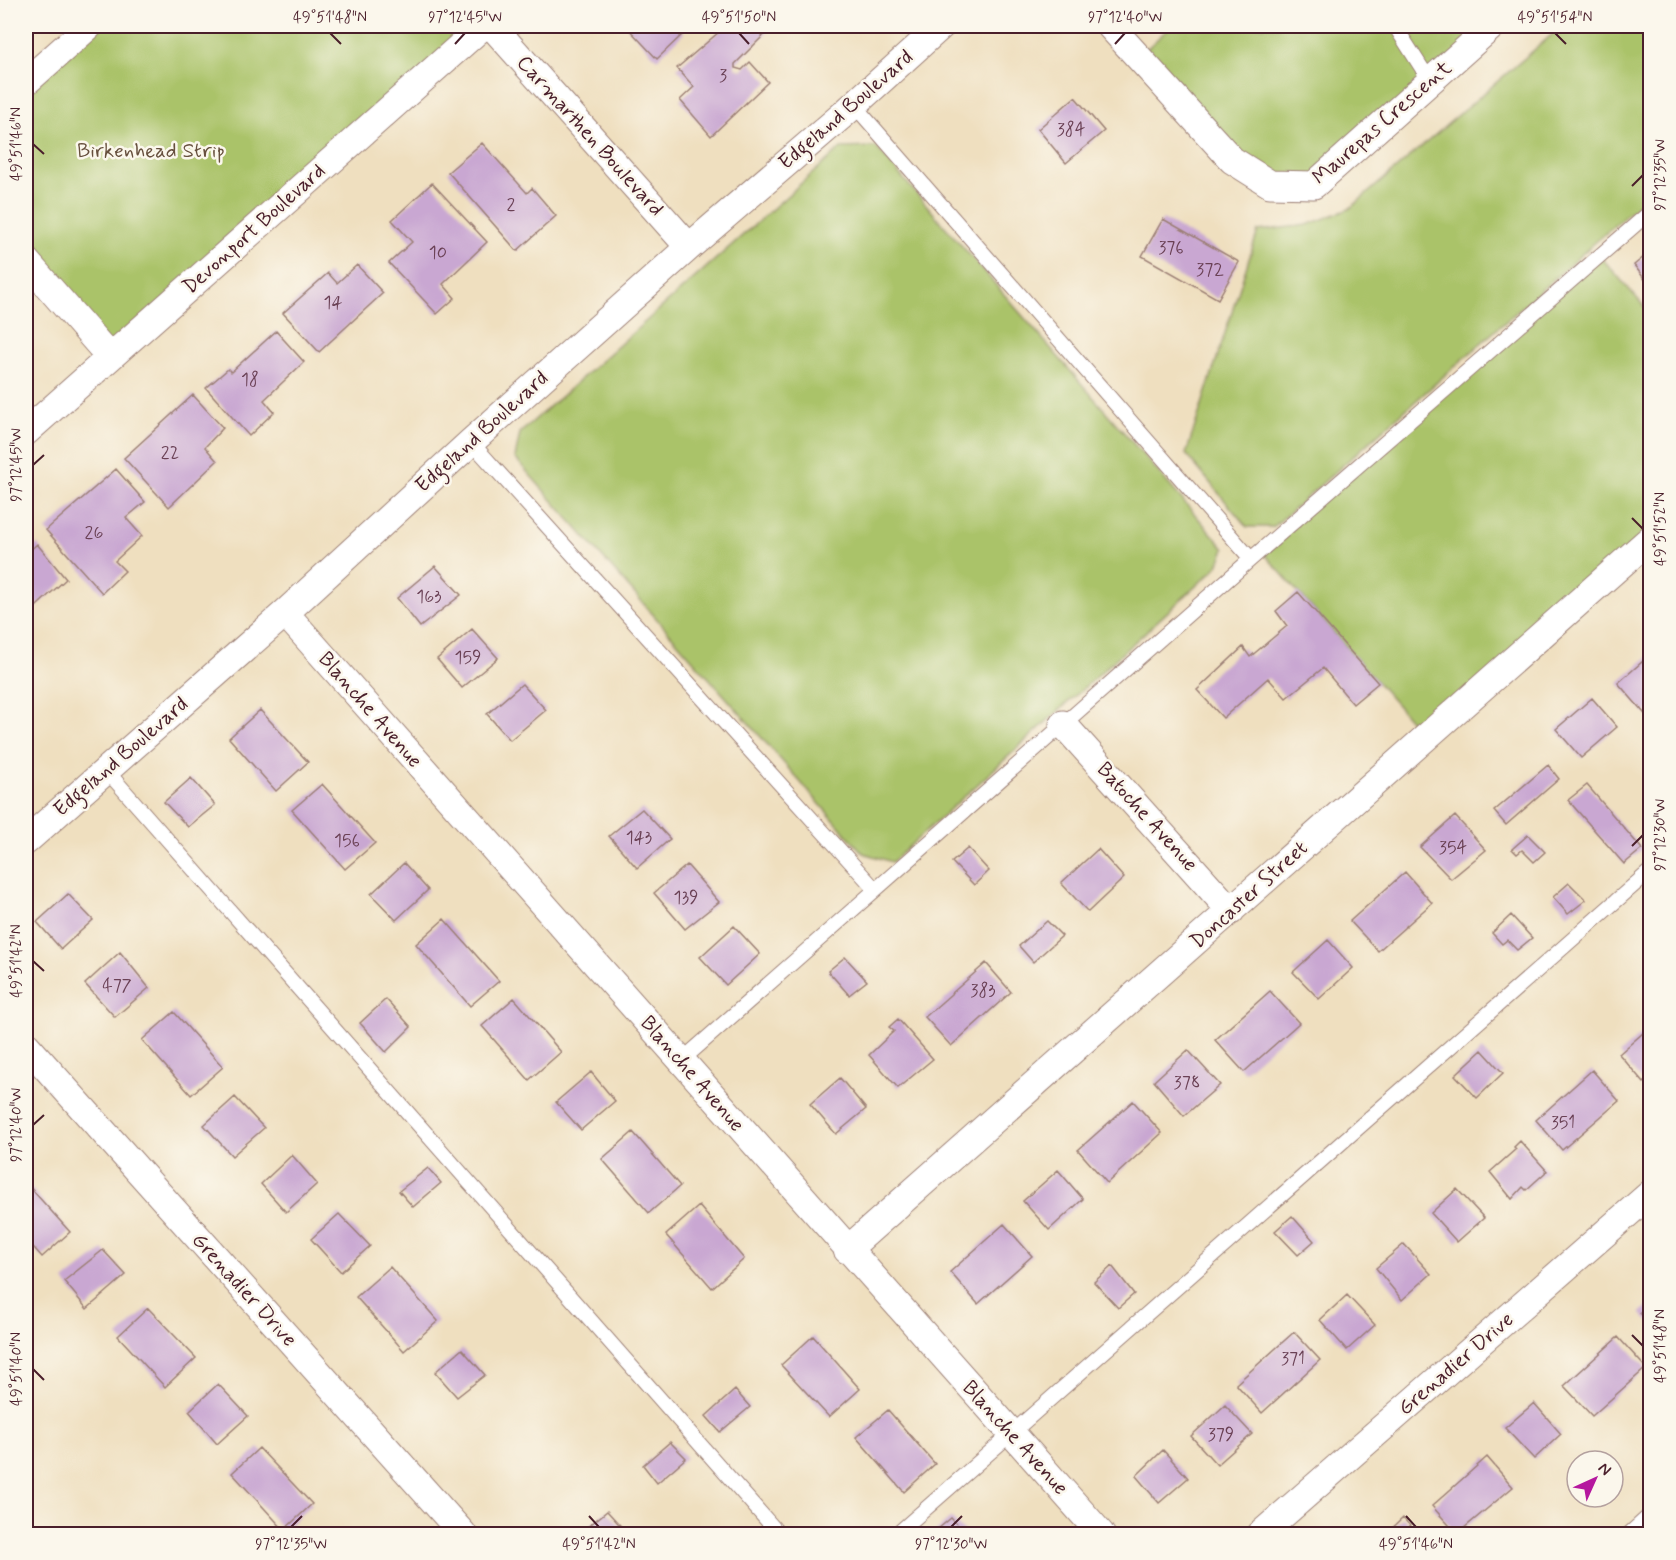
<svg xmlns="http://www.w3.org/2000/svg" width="1676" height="1560" font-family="Mynerve,sans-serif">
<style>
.green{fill:#aac369;stroke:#7a714a;stroke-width:1.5}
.building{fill:#c9a7d2}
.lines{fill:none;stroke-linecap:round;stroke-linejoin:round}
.service-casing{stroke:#9c7f75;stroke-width:16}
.minor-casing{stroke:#9c7f75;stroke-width:29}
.service{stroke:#fff;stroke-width:14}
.minor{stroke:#fff;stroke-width:27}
.ticks{fill:none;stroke:#4a1f2b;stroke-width:2}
.labels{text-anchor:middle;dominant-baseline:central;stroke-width:5;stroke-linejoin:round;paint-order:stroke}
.number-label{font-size:18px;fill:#6a4155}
.street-label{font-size:21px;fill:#4a1f2b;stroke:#fbf7ec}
.park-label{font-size:21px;fill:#67503e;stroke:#fbf7ec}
.neatline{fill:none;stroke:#4a1f2b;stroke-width:2}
.ticks-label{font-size:15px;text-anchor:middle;fill:#4a1f2b}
</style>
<rect width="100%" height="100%" fill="#fbf7ec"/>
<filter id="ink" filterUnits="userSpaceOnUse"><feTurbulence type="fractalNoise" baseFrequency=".0167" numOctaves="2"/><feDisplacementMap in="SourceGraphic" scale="12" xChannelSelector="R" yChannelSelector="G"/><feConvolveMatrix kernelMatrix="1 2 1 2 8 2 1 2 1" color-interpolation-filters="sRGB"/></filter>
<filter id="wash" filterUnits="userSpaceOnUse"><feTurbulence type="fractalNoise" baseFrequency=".008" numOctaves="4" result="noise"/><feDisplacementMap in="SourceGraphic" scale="24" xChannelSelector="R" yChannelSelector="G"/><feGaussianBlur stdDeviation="1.35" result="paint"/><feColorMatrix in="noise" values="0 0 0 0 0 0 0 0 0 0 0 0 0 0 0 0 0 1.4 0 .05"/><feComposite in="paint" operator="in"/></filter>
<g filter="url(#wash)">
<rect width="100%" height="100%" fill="#efdfbf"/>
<path class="green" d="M89,26H483L110,357L26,261V82Z
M1171,26H1492L1314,185L1270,184L1138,57Z
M1562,26H1650V194L1273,527H1247L1186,454L1258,231L1307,225L1349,209Z
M876,147L1225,549L1217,567L892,862L863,853L515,458L520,433L841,148Z
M1600,256L1650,313V539L1426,738L1261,550Z"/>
<g id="blocks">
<path class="building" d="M626,26H677L684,33L657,59Z
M726,26H765L769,30L735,64V68L742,70L750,62L768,82L711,136L680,100L694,87L677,68Z
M1075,97L1104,131L1066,163L1038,129Z
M482,143L527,193L532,188L556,216L517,251L448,172Z
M432,183L487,242L443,284L455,298L437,314L389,263L412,242L392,220Z
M1163,219L1239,262L1218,299L1142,256Z
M1650,252V286L1634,265Z
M357,265L383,293L319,352L283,313L328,273L337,283Z
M276,331L304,362L264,400L274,412L249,436L206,388L228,369L231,372Z
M193,395L223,428L205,447L217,461L169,507L124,458Z
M116,469L145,502L126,518L142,536L115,561L125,571L102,593L46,530Z
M37,544L66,579L26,616V554Z
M435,566L461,595L420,627L397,598Z
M1298,592L1378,683L1353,704L1323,668L1286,698L1268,678L1223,718L1197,690L1243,647L1250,657L1287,626L1276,611Z
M472,629L498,658L462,688L437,659Z
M1650,655V708L1645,714L1618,683Z
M522,684L546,710L510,740L487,714Z
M1592,698L1617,727L1581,758L1556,729Z
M260,710L308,762L276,791L229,738Z
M1548,765L1559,779L1506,825L1494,811Z
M191,778L215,805L188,827L164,802Z
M322,784L375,843L345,869L292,810Z
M1587,785L1642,849L1624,864L1568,800Z
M642,809L670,839L637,868L609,836Z
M1455,816L1486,850L1451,879L1420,847Z
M1528,835L1545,852L1534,862L1522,850L1517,854L1512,849Z
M968,848L989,871L974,885L952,862Z
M1098,849L1124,878L1088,912L1061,883Z
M404,863L428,890L396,920L371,894Z
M687,865L719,902L685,929L654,893Z
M1405,872L1432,903L1378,951L1350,921Z
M1569,883L1586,900L1568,914L1553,897Z
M68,894L93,920L61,949L37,922Z
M1511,915L1532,938L1517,950L1507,940L1502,944L1492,933Z
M444,919L499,981L470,1006L416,944Z
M1047,921L1062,936L1033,962L1019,946Z
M734,926L760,954L726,985L700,957Z
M1328,940L1353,968L1319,999L1293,972Z
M120,952L149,988L115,1017L85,984Z
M845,957L867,981L849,995L828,971Z
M986,963L1011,992L951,1046L925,1017Z
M1270,991L1299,1023L1244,1072L1215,1040Z
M514,998L561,1052L529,1080L482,1026Z
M386,999L411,1027L386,1052L360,1023Z
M174,1012L223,1067L191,1095L142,1040Z
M898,1019L933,1059L898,1088L869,1055L894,1031L889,1027Z
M1650,1027V1078L1644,1083L1619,1054Z
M1188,1050L1220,1085L1184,1116L1154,1081Z
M1482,1050L1503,1073L1477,1098L1455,1075Z
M1592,1070L1619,1101L1562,1150L1536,1120Z
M591,1072L615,1101L581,1130L556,1102Z
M840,1078L866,1109L836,1134L810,1104Z
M235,1097L264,1128L232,1156L204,1125Z
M1133,1101L1162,1133L1107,1183L1078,1150Z
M633,1132L680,1186L649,1213L602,1159Z
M1520,1141L1547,1171L1526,1190L1523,1187L1512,1199L1490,1172L1516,1149L1514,1147Z
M292,1155L317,1184L286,1212L261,1184Z
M428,1168L441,1183L413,1207L399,1191Z
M1058,1170L1083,1199L1049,1230L1023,1201Z
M26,1183L70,1232L42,1257L26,1239Z
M1457,1189L1484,1218L1457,1242L1431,1213Z
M699,1206L744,1259L712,1288L666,1235Z
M339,1214L370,1246L341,1272L311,1239Z
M1292,1216L1314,1241L1298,1255L1275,1231Z
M1004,1224L1032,1256L978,1304L950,1272Z
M1404,1244L1431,1274L1402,1300L1376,1268Z
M103,1250L126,1275L87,1309L64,1281Z
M1112,1266L1134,1294L1118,1308L1094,1282Z
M390,1267L438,1321L404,1351L356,1297Z
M1347,1295L1375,1325L1347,1350L1320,1320Z
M1650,1304V1323L1640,1313Z
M148,1308L196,1358L165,1387L118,1336Z
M1294,1332L1320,1360L1262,1413L1236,1384Z
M813,1336L860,1389L829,1417L781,1365Z
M1618,1337L1646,1368L1592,1416L1564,1386Z
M462,1349L485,1375L457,1397L435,1372Z
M218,1384L248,1416L217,1444L189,1411Z
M735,1390L750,1407L720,1432L706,1416Z
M1534,1403L1561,1434L1534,1459L1505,1428Z
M1225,1405L1252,1434L1217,1465L1191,1436Z
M888,1410L935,1464L904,1492L856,1437Z
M670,1442L686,1458L657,1483L643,1465Z
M259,1448L312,1504L284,1530L232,1473Z
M1163,1450L1188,1478L1159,1503L1136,1476Z
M1487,1457L1513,1487L1457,1534L1432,1506Z
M607,1511L628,1534H579Z
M951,1518L966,1534H932Z
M1403,1518L1418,1534H1386Z"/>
</g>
</g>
<g filter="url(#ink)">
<use href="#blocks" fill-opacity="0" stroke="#9c7f75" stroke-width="1.5"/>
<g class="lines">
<g class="service-casing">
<path id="service" d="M1395,26L1430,81
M854,105L1251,559
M471,442L875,889
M106,770L779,1534
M681,1061L1251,559L1650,212
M897,1534L1650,871
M1629,1534L1650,1515"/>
</g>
<g class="minor-casing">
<path id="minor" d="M492,26L689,247
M1110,26L1232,160L1270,184L1314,185L1492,26
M26,82L89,26
M26,261L110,357
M26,432L483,26
M285,613L1101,1534
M1063,724L1231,911
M26,841L285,613L471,442L689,247L846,112L941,26
M26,1045L463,1534
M847,1250L1650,539
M1261,1534L1650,1194"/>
</g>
<use href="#service" class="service"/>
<use href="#minor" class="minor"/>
</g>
</g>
<path class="ticks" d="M330,33L341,44M739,33L749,44M1555,33L1566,44M455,44L465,33M1115,44L1125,33M33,144L44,154M1632,186L1643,175M33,465L44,455M1632,518L1643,529M1632,846L1643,835M33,961L44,971M33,1125L44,1115M1632,1335L1643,1346M33,1369L44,1380M589,1516L599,1527M1406,1516L1416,1527M291,1527L302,1516M951,1527L962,1516"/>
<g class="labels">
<g class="number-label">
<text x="723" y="76">3</text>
<text x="1071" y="130">384</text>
<text x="511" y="205">2</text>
<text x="1171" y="248">376</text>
<text x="438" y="253">10</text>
<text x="1210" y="270">372</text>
<text x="333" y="303">14</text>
<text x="250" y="380">18</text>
<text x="170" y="453">22</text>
<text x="94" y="533">26</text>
<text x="429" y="597">163</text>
<text x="468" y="658">159</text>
<text x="639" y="838">143</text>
<text x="347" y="841">156</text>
<text x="1453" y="848">354</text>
<text x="686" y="898">139</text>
<text x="117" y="986">477</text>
<text x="983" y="991">383</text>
<text x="1187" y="1083">378</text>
<text x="1563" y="1123">351</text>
<text x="1293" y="1359">371</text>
<text x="1221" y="1435">379</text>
</g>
<g class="street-label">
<text transform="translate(846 110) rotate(-41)">Edgeland Boulevard</text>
<text transform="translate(1382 123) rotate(-41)">Maurepas Crescent</text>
<text transform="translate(590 136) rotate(48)">Carmarthen Boulevard</text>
<text transform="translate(254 229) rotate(-42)">Devonport Boulevard</text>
<text transform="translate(482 432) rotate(-42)">Edgeland Boulevard</text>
<text transform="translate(370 710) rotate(49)">Blanche Avenue</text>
<text transform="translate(121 757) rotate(-41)">Edgeland Boulevard</text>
<text transform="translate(1147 817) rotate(48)">Batoche Avenue</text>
<text transform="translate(1249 895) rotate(-42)">Doncaster Street</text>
<text transform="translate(692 1074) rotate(49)">Blanche Avenue</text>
<text transform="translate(244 1290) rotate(48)">Grenadier Drive</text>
<text transform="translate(1456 1364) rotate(-41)">Grenadier Drive</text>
<text transform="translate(1015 1438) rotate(48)">Blanche Avenue</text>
</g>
<g class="park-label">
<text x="151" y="151">Birkenhead Strip</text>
</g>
</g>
<rect width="1676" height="1560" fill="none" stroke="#fbf7ec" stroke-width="66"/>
<g transform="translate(1595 1479) rotate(45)"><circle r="28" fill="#fbf7ec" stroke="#b4a19f" stroke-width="1.5"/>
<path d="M0-4.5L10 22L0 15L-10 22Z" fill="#b5179e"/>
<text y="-9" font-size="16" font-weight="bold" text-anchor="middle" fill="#4a1f2b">N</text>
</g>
<rect x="33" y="33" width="1610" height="1494" class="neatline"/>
<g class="ticks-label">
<text x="330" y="22">49°51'48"N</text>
<text x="465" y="22">97°12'45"W</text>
<text x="739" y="22">49°51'50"N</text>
<text x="1125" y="22">97°12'40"W</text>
<text x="1555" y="22">49°51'54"N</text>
<text transform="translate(16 144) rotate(-90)" y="5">49°51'46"N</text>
<text transform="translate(1660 175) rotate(-90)" y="5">97°12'35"W</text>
<text transform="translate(16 465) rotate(-90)" y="5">97°12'45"W</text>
<text transform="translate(1660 529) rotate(-90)" y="5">49°51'52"N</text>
<text transform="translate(1660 835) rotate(-90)" y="5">97°12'30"W</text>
<text transform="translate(16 961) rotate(-90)" y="5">49°51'42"N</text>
<text transform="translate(16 1125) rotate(-90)" y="5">97°12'40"W</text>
<text transform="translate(1660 1346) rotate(-90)" y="5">49°51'48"N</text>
<text transform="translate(16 1369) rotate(-90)" y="5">49°51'40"N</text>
<text x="291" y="1549">97°12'35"W</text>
<text x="599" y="1549">49°51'42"N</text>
<text x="951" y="1549">97°12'30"W</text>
<text x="1416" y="1549">49°51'46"N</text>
</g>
</svg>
